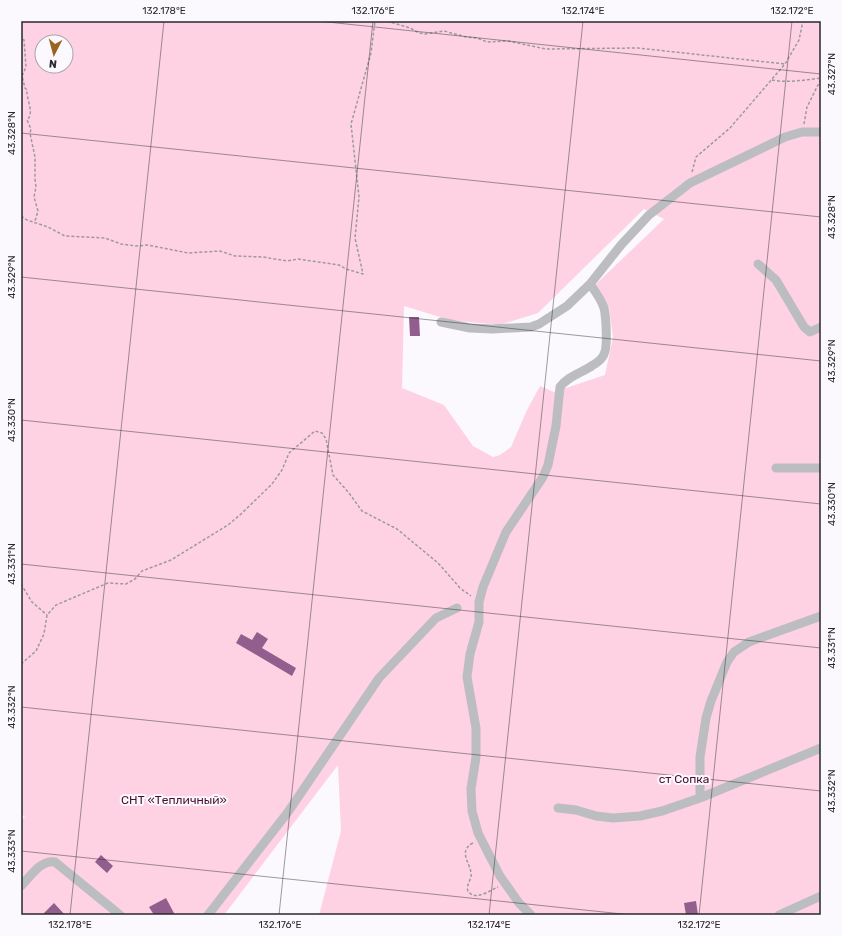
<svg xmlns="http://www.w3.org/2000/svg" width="842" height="936" font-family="Rubik,sans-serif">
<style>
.green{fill:#fed2e2;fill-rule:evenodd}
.building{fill:#925e8e}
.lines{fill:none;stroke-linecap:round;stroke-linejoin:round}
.path{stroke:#9c9a9f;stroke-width:1.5;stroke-dasharray:3 2;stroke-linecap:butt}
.minor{stroke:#bcbdc0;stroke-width:9}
.ticks{fill:none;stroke:#2a292c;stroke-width:1;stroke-opacity:0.45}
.labels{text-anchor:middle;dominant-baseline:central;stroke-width:4;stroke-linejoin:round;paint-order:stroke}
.park-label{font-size:12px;fill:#4d0d2e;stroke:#fbf8fe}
.neatline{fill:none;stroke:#2a292c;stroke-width:1.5}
.ticks-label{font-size:10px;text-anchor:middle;fill:#2a292c}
</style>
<rect width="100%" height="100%" fill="#fbf8fe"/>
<path class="green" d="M21,21H821V915H319L341,831L338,765L224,915H21V821L25,816L21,815ZM42,42H66V66H42ZM644,209L664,219L595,285L609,308L613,337L605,375L554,392L540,386L527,410L511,447L500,455L493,457L473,446L444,405L402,388L404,306L450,320L499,325L538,313Z"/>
<path class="building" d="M409,317H419L420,336H410Z
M257,632L268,639L262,648L296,668L292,676L236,643L241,634L252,640Z
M101,855L113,866L107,873L95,862Z
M166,898L175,915H154L149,907Z
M696,901L698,915H686L684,903Z
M54,903L65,915H42Z"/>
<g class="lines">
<path class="path" d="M387,21L410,28L419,33L425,34L444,31L466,37L477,38L487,42L508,41L546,49L638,48L785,64
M21,35L22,39L24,40L26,67L22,76L25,88L27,90C26,99 35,113 27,120L31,129L30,133L32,143L35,157V179L36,187L34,197L38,211L35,221
M772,80C788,83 805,80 821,78
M804,124L807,107L821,79
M692,172L696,157L730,128L785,64L799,40L803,21
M21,216L27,220L48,227L65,236L105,238L121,244L136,246L148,245L188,253L220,251L235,256L263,257L287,261L298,259L339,265L346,269L363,274L355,238L359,197L351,124L371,53L375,21
M21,584L32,602L47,615
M21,664L36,651L44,634L47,615L56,605L108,583L126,584L135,579L142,571L171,560L228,525L241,514L272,484L282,470L289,453L315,431L322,433L326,439L333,475L349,493L362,511L397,529L438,563L460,588L471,596
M473,843C456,852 473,865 471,877C469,883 464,890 471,894C478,899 491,890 498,887"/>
<path class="minor" d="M758,264L776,280L804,327L810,332L821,327
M441,322L470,328L492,329L531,327L539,324L567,306L590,284L621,245L649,215L690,183L785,137L802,132H821
M776,468H821
M700,798V757L706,718L711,701L727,662L734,652L749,642L821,616
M558,808L576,810L596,816L613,818L640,816L662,811L700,798L821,748
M21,886C30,877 41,859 55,862L120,915
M208,915L288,812L379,678L436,618L457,608
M531,915L519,903L500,876L478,833L472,811L471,789L476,757V728L467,677L470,654L479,622V602L483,587L506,532L543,477L548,465L556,426L560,387C568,376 582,373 593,365C597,363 603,358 604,354C608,348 606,316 604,308C601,299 595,291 590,284
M779,915L821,896"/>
</g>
<path class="ticks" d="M318,21L821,74M21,133L821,217M21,277L821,361M21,420L821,504M21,564L821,648M21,707L821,791M21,851L632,915M70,915L164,21M279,915L373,21M489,915L583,21M699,915L792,21"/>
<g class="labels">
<g class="park-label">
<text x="684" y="779">ст Сопка</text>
<text x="174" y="800">СНТ «Тепличный»</text>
</g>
</g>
<rect width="842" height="936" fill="none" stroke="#fbf8fe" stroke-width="44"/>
<g transform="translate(54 54) rotate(186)"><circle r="19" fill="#fbf8fe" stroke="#a7a5aa"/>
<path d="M0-3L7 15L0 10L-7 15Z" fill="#9a641d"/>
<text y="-6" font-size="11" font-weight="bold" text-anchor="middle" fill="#2a292c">N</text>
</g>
<rect x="22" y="22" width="798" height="892" class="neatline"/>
<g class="ticks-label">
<text x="164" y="14">132.178°E</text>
<text x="373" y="14">132.176°E</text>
<text x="583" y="14">132.174°E</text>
<text x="792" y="14">132.172°E</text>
<text transform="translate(831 74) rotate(-90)" y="4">43.327°N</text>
<text transform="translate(11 133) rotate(-90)" y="4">43.328°N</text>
<text transform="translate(831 217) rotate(-90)" y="4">43.328°N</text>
<text transform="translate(11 277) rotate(-90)" y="4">43.329°N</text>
<text transform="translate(831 361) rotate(-90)" y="4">43.329°N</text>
<text transform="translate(11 420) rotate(-90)" y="4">43.330°N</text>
<text transform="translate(831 504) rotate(-90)" y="4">43.330°N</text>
<text transform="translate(11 564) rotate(-90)" y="4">43.331°N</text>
<text transform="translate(831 648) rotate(-90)" y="4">43.331°N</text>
<text transform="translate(11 707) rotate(-90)" y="4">43.332°N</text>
<text transform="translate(831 791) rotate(-90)" y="4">43.332°N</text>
<text transform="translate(11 851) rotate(-90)" y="4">43.333°N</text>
<text x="70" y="928">132.178°E</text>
<text x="280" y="928">132.176°E</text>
<text x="489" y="928">132.174°E</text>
<text x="699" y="928">132.172°E</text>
</g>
</svg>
